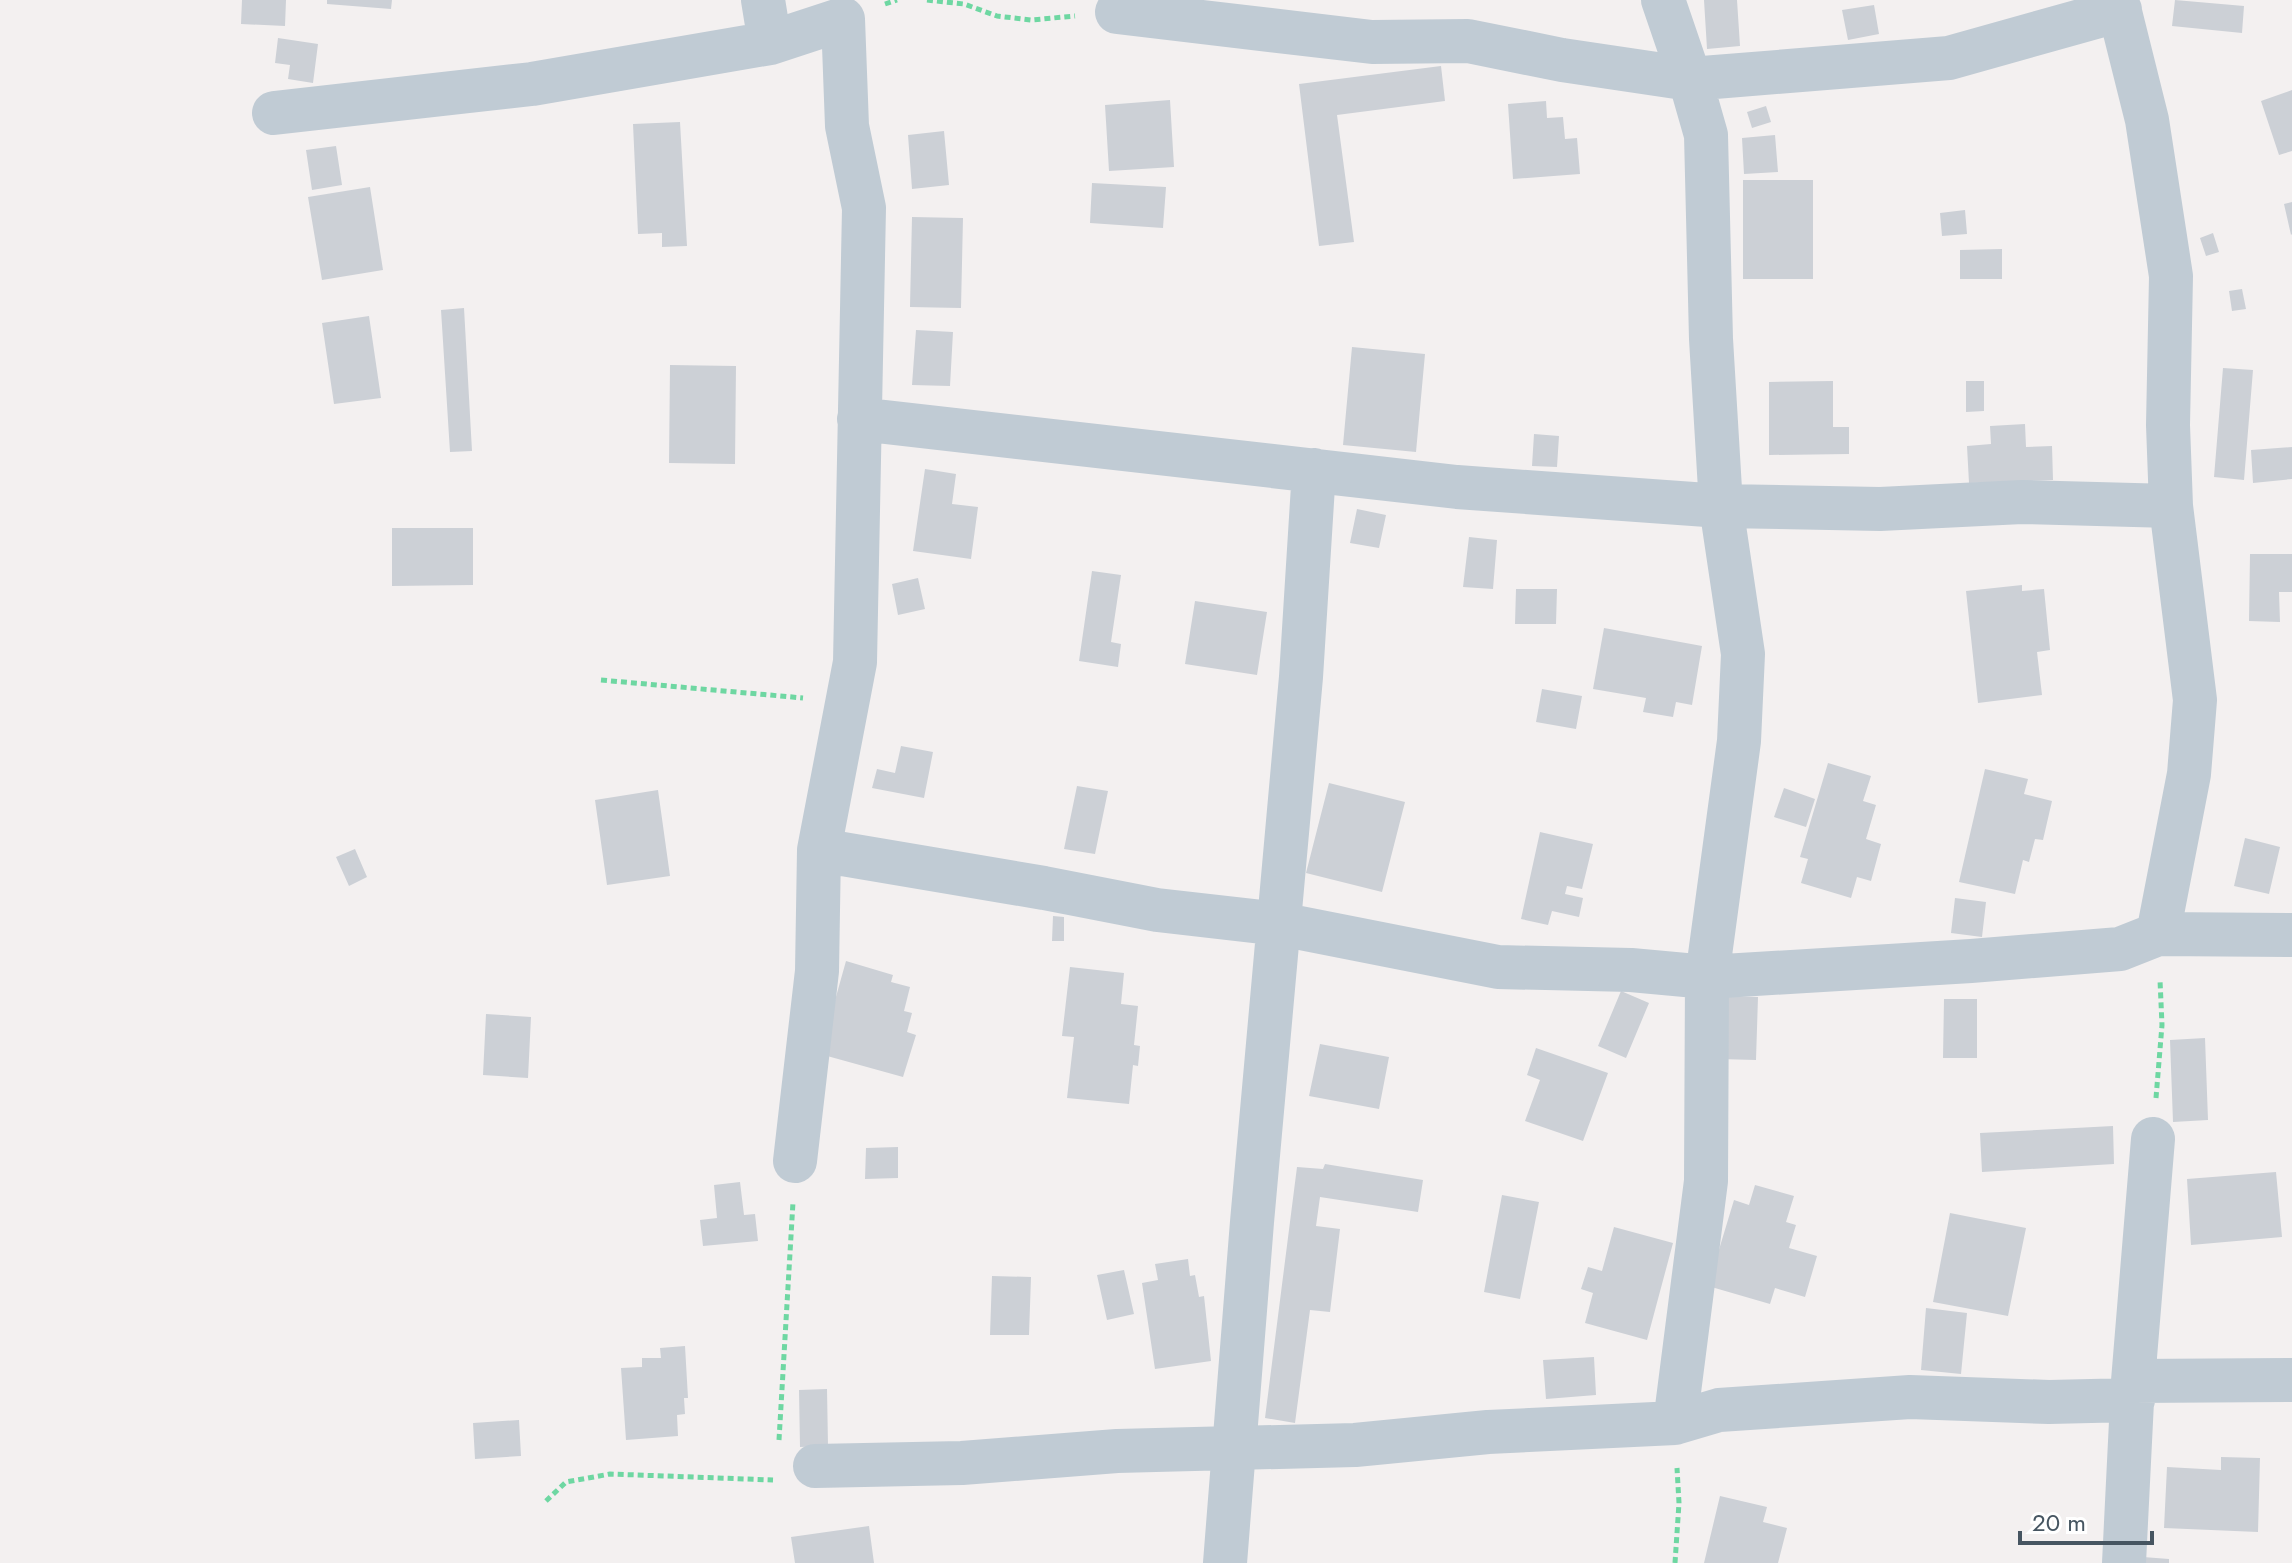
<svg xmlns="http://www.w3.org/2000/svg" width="2292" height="1563" font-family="Jost,sans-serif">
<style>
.building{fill:#ccd0d6}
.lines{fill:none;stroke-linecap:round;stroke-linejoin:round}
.path{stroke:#6ed7a2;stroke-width:5;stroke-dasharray:6 4;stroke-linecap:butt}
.minor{stroke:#c0cbd4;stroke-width:44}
</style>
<rect width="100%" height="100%" fill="#f3f0f0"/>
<path class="building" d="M242,0H286L285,26L241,24Z
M327,0H392L391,9L327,4Z
M1704,0H1737L1740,46L1707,49Z
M2175,0L2244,6L2242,33L2172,26Z
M1874,5L1879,34L1848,40L1842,10Z
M278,38L318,44L313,83L288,79L290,65L275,63Z
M1441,66L1445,101L1337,115L1354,242L1319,246L1299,84Z
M2292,90V151L2279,155L2261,101Z
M1170,100L1174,167L1109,171L1105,105Z
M1546,101L1547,118L1563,117L1565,139L1577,138L1580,174L1513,179L1508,104Z
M1766,106L1771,122L1752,128L1747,112Z
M680,122L687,246L662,247V233L638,234L633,124Z
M944,131L949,185L912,189L908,135Z
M1775,135L1778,172L1744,174L1742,138Z
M336,146L342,185L312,190L306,150Z
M1743,180H1813V279H1743Z
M1092,183L1166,187L1163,228L1090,223Z
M370,187L383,270L322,280L308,197Z
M2292,202V234L2291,235L2284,204Z
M1965,210L1967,234L1942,236L1940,213Z
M912,217L963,218L961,308L910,307Z
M2213,233L2219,252L2206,256L2200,238Z
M2002,249V279H1960V250Z
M2242,289L2246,309L2232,311L2229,291Z
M464,308L472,451L450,452L441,310Z
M369,316L381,398L334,404L322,323Z
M916,330L953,332L950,386L912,385Z
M1352,347L1425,354L1416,452L1343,445Z
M670,365L736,366L735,464L669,463Z
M2223,368L2253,370L2244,480L2214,477Z
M1833,381V427H1849V454L1769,455V382Z
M1966,381H1984V411L1966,412Z
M2025,424L2026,447L2052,446L2053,480L1969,483L1967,446L1991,444L1990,426Z
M1534,434L1559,436L1557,467L1532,466Z
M2292,447V479L2253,483L2251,450Z
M925,469L956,474L952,504L978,507L971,559L913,551Z
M1357,509L1386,515L1379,548L1350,543Z
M392,528H473V585L392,586Z
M1469,537L1497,540L1493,589L1463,587Z
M2250,554H2292V592H2279L2280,622L2249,621Z
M1092,571L1121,575L1111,642L1121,644L1118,667L1079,661Z
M918,578L925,609L898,615L892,584Z
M2022,585V591L2044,589L2050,650L2037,652L2042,695L1978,703L1966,591Z
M1516,589H1557L1556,624H1515Z
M1195,601L1267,612L1257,675L1185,664Z
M1604,628L1702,646L1692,705L1676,702L1673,717L1643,712L1646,698L1593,689Z
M1542,689L1582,696L1576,729L1536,722Z
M901,746L933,752L924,798L872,788L877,769L895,773Z
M1828,763L1871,776L1863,801L1876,805L1866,839L1881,844L1871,881L1857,877L1851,898L1801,883L1808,859L1800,857Z
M1985,769L2028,779L2024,794L2052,801L2043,840L2035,839L2029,862L2023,860L2015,894L1959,882Z
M1329,783L1405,802L1382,892L1306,873Z
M1077,786L1108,791L1095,854L1064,849Z
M1784,788L1815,799L1806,827L1774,817Z
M658,790L670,876L607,885L595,800Z
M1540,832L1593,844L1582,889L1567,886L1565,894L1583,898L1579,917L1552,911L1548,925L1521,919Z
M2245,838L2280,847L2269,894L2234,886Z
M355,849L367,877L349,886L336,857Z
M1955,898L1986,902L1982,937L1951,933Z
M1053,916L1064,917V941H1052Z
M846,961L893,975L891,982L910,987L904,1011L912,1013L907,1032L916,1035L903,1077L820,1054Z
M1070,967L1124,973L1121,1004L1138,1006L1134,1045L1140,1046L1138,1066L1133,1065L1129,1104L1067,1098L1074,1037L1062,1036Z
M1621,991L1649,1003L1626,1058L1598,1046Z
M1721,996L1758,997L1756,1060L1719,1059Z
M1944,999H1977V1058H1943Z
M486,1014L531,1017L528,1078L483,1075Z
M2205,1038L2208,1120L2173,1122L2170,1040Z
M1320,1044L1389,1057L1379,1109L1309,1096Z
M1536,1048L1608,1073L1583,1141L1525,1121L1540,1080L1527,1075Z
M2113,1126L2114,1164L1982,1172L1980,1133Z
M898,1147V1178L865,1179L866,1148Z
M1325,1164L1423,1180L1418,1212L1320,1197L1316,1226L1340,1229L1330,1312L1310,1310L1295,1423L1265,1418L1297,1167L1323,1169Z
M2276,1172L2282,1237L2191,1245L2187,1179Z
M740,1182L744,1215L755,1214L758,1241L703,1246L700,1220L717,1218L714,1185Z
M1755,1185L1794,1196L1786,1222L1796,1225L1789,1248L1817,1256L1805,1297L1775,1288L1770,1304L1708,1286L1734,1200L1749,1205Z
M1502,1195L1539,1202L1520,1299L1484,1292Z
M1950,1213L2026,1228L2008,1316L1933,1302Z
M1614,1227L1673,1243L1647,1340L1585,1323L1593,1293L1581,1289L1588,1267L1602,1271Z
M1188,1259L1190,1276L1195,1275L1199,1297L1204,1296L1211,1361L1155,1369L1142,1283L1158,1280L1155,1264Z
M1124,1270L1134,1314L1107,1320L1097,1275Z
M992,1276L1031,1277L1029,1335H990Z
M1926,1308L1967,1313L1961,1374L1921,1370Z
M685,1346L688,1398H684L685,1414L677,1415L678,1436L626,1440L621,1368L642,1367V1358H661L660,1348Z
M1594,1357L1596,1395L1546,1399L1543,1360Z
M827,1389L828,1446L800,1447L799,1390Z
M519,1420L521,1456L475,1459L473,1423Z
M2221,1457L2260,1458L2258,1532L2164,1528L2167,1467L2221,1470Z
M1720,1496L1767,1507L1763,1522L1787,1528L1778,1563H1704Z
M869,1526L874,1563H795L791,1537Z
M2143,1557L2169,1559V1563H2143Z"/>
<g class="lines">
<path class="path" d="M927,0L964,4L997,16L1031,20L1075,16
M885,4L897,0
M601,680L803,698
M2156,1098L2162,1025L2160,980
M779,1440L793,1202
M546,1501L566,1482L610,1474L773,1480
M1675,1563L1679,1503L1677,1468"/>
<path class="minor" d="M763,0L770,43
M1663,0L1690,79L1706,135L1711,339L1721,506L1743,654L1739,741L1707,977L1706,1181L1675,1423
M2117,0L2147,120L2171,276L2168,425L2171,506L2195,700L2189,774L2158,934
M1117,12L1372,42L1468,41L1562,60L1690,79L1949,58L2120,10
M274,113L532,84L770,43L843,19L847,126L864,208L855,662L819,850L817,971L795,1161
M859,419L1457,487L1721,506L1880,509L2022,502L2171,506
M819,850L1044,888L1157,910L1280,924L1498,967L1631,970L1707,977L1971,961L2120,949L2158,934L2292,935
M2133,1381L2292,1380
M815,1466L962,1463L1117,1451L1355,1445L1488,1432L1675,1423L1719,1410L1910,1397L2049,1402L2133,1400
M1225,1563L1252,1222L1301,677L1314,470
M2124,1563L2133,1381L2153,1139"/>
</g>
<path d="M2020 1531v12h132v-12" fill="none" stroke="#465561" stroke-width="4"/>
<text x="2032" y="1531" font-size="24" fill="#465561" stroke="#ffffff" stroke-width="6" paint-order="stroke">20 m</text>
</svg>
